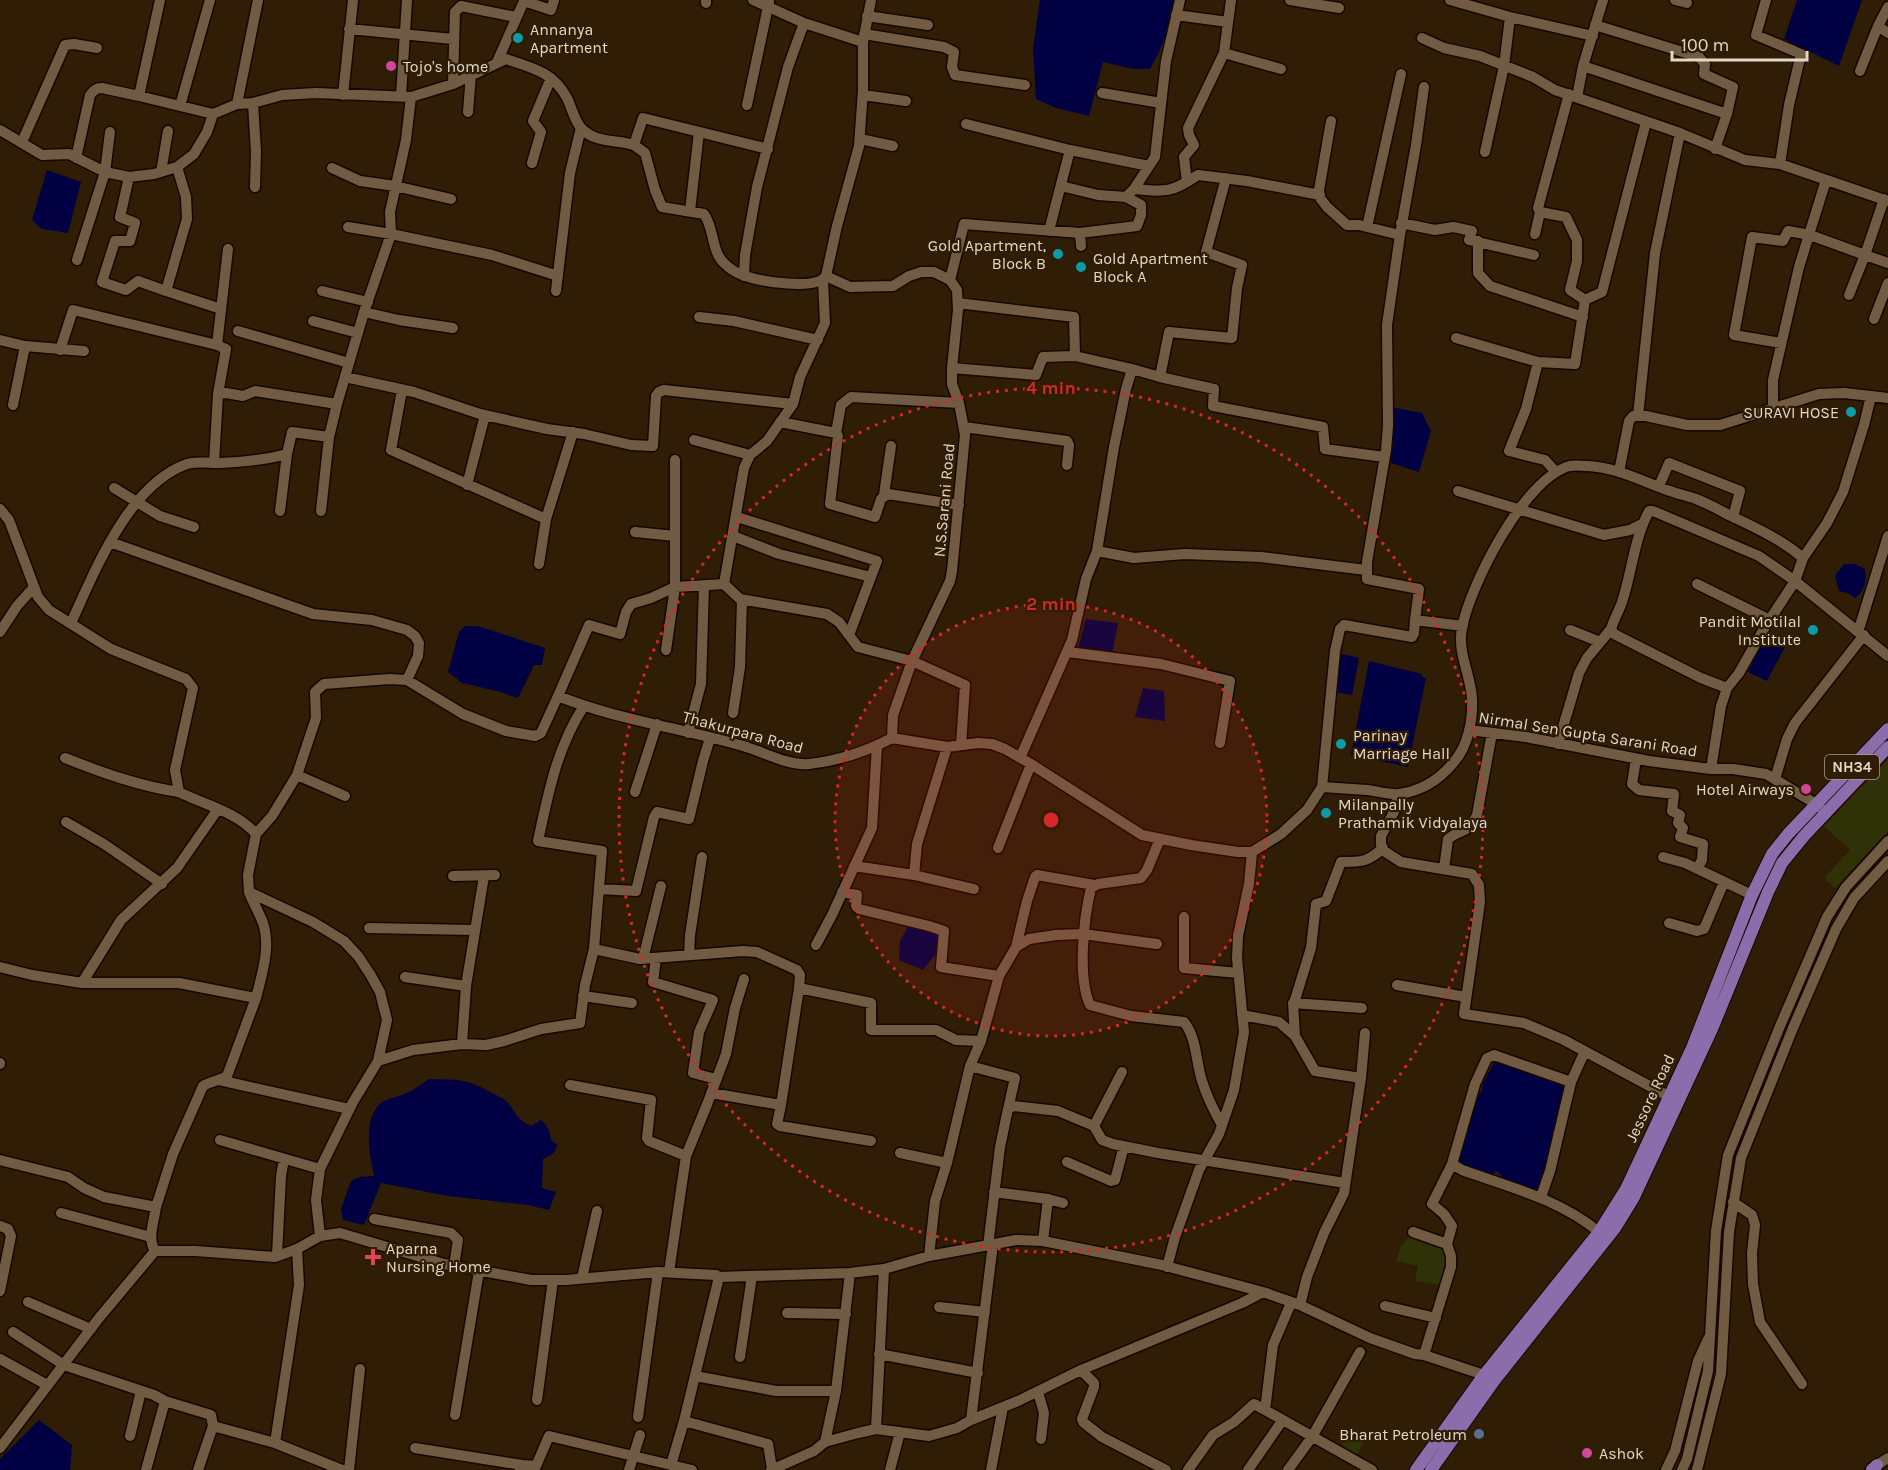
<svg xmlns="http://www.w3.org/2000/svg" width="1888" height="1470" font-family="Karla,sans-serif">
<style>
.green{fill:#2f3207}
.water{fill:#000042}
.lines{fill:none;stroke-linecap:round;stroke-linejoin:round}
.minor-casing{stroke:#170700;stroke-width:13}
.major-casing{stroke:#170700;stroke-width:14}
.minor{stroke:#715c43;stroke-width:10}
.major{stroke:#8b6dac;stroke-width:12}
.ring{fill:none;stroke:#d62828;stroke-width:3;stroke-dasharray:3 6}
.culture-dot{fill:#0f9aa8;stroke:#2f1d05;stroke-width:2}
.hotel-dot{fill:#d1479c;stroke:#2f1d05;stroke-width:2}
.health-dot{fill:#e0444e;stroke:#2f1d05;stroke-width:2}
.service-dot{fill:#5c6f8a;stroke:#2f1d05;stroke-width:2}
.labels{text-anchor:middle;dominant-baseline:central;stroke-width:4.5;stroke-linejoin:round;paint-order:stroke}
.shield{fill:#2f1d05;stroke:#ad9f8e;stroke-width:1.5}
.shield-label{font-size:15px;font-weight:bold;fill:#e3d7c9}
.poi-label{font-size:16px;fill:#e3d7c9;stroke:#2f1d05;text-anchor:start}
.street-label{font-size:16px;fill:#e3d7c9;stroke:#2f1d05}
.centre{fill:#d62828;stroke:#2f1d05;stroke-width:3}
.ring-label{font-size:18px;text-anchor:middle;font-weight:bold;fill:#d62828;stroke:#2f1d05;stroke-width:4.5;stroke-linejoin:round;paint-order:stroke}
</style>
<rect width="100%" height="100%" fill="#2f1d05"/>
<path class="green" d="M1888,760V831L1835,888L1824,878L1850,850L1824,826Z
M1413,1232L1447,1244L1446,1286L1415,1281L1418,1266L1396,1261L1400,1248Z
M1352,1428L1368,1434L1357,1455L1341,1446Z"/>
<path class="water" d="M1040,0H1175C1170,25 1163,47 1150,69H1133L1103,62L1089,116L1056,108L1036,99L1033,48Z
M1797,0H1862L1839,66L1784,39Z
M47,170L81,182L68,233L42,229L32,220Z
M1391,407L1422,413L1431,431L1419,472L1391,463Z
M1844,564H1855L1865,569C1867,580 1865,591 1855,598L1848,593L1839,591L1835,576Z
M1086,619L1118,623L1112,654L1078,649Z
M465,626H478L545,648L542,665H534L518,698L497,691L462,683L448,672L459,632Z
M1767,633L1787,643L1767,681L1748,672Z
M1338,653L1359,658L1352,695L1331,691Z
M1369,661L1422,674V677L1426,678L1408,767L1351,755Z
M1143,688L1164,691L1165,721L1135,717Z
M909,925L938,932L940,949L923,970L899,960L900,941Z
M1495,1061L1569,1083L1566,1109L1538,1192L1502,1182V1176L1496,1171L1489,1178L1460,1165L1457,1153L1475,1099L1482,1090L1483,1083Z
M429,1079C458,1080 466,1078 492,1093C496,1095 501,1097 505,1100C515,1109 515,1119 531,1126L541,1120C548,1126 550,1131 551,1140L558,1145L553,1154L543,1159L542,1188L556,1192L549,1210L528,1205L448,1196L381,1183L364,1225L343,1220L341,1209L351,1181L360,1177L374,1176C370,1155 363,1124 378,1106C384,1098 396,1098 404,1094C413,1091 421,1084 429,1079Z
M39,1420L72,1445L70,1470H0V1459Z"/>
<g class="lines">
<g class="minor-casing">
<path id="minor" d="M160,0L139,96L213,114
M753,0L804,23L863,42
M1231,0L1224,53L1281,69
M1290,0L1339,8
M1450,0L1510,17
M1675,0L1687,3
M1766,0L1756,35L1801,54L1789,105L1780,164
M706,3V0
M1888,7L1878,26L1888,33
M1176,15L1228,22
M867,16L928,25
M1595,25L1699,57L1705,64L1704,74L1733,87L1727,114L1715,149
M349,29L453,39
M864,34L944,47L954,52L952,67L955,75L1025,85
M1422,38L1444,48L1480,56L1533,77L1555,90L1680,133L1745,160L1780,164L1888,201
M497,62L524,1L551,10L554,0
M1583,66L1727,114
M1860,71L1878,26
M453,83L455,12L461,6L516,17
M1102,93L1161,103
M343,95L353,0
M863,95L906,101
M401,96L407,0
M1577,97L1583,66L1603,0
M253,103L256,152L255,187
M237,104L258,0
M747,105L769,2
M180,106L210,0
M468,112L471,74
M1331,121L1319,190L1320,198L1327,207L1347,225H1359L1400,235L1387,325L1388,426L1386,450L1367,562V579L1419,589L1415,620
M966,124L1070,150L1149,166
M0,130L42,155L69,154L105,172L129,177L154,174L177,167L194,154L207,132L213,114L237,104L253,103L282,95L316,93L411,97L453,84L506,59C533,68 553,72 567,98C572,108 574,120 581,128C596,144 616,139 634,145C637,147 642,151 645,153L655,190L662,207L704,214C715,230 711,252 725,264C730,269 739,274 745,276C760,281 816,291 826,276L837,226L859,146L863,90V42L871,0
M860,139L893,146
M22,142L65,45L74,44L97,48
M634,145L643,118L768,149
M1485,152L1504,66L1510,17L1593,36
M76,158L90,95C94,90 96,88 102,88L139,96
M532,163L541,132L533,121L551,78
M177,167L186,197L187,219L166,291L221,309
M332,168L360,181L395,186L451,199
M161,172L168,131
M129,177L120,217L135,223L130,241H115L102,282L126,290L138,281L166,291
M1187,182L1184,157L1194,145L1189,135L1188,128L1224,53
M1060,188L1070,150
M1134,189C1167,192 1171,193 1198,175L1247,181L1320,195
M1884,199L1865,255L1888,263
M690,211L699,132
M1401,223L1435,230L1453,227L1472,231L1469,240L1534,255
M348,227L391,234L492,255L558,276
M1367,227L1401,74
M1049,231L1060,188L1065,187L1098,195L1126,197L1134,189L1155,157L1166,61L1180,0
M1080,233L1137,226L1141,215V205L1126,197
M1535,234L1540,212
M1400,235L1416,145L1424,87
M1478,241V273L1490,286L1583,317
M77,260L105,172L110,132
M744,276L745,255L757,187L788,67L804,23
M826,276L850,287L893,286L909,276L921,272H934L950,280L957,290L958,310L952,368V384L959,403L965,435L952,571L950,581L912,661L893,715L892,738
M950,280L964,224L1080,233L1081,246
M322,291L368,302
M556,291L570,173L581,128
M1585,300L1602,292L1646,122
M958,303L1074,317L1075,356L1132,369
M364,312L399,320L453,328
M699,317L734,321L818,340
M1874,319L1888,283
M313,321L358,333
M238,331L349,363
M1456,338L1538,362L1575,364L1585,300L1570,290L1577,261V240L1566,217L1540,212L1538,208L1569,94
M0,340L25,346L13,405
M1781,343L1734,335L1752,237L1783,241L1788,231L1810,235L1865,255L1849,295
M217,345L228,249
M25,346L84,351
M60,350L73,310L217,345L226,349L218,394
M1538,362L1526,409L1509,451L1545,460L1555,471
M952,368L1036,375L1043,357L1075,356
M345,377L414,392L480,414L547,429L584,434L631,445L653,446L656,396L659,392L664,390L793,404L800,377L825,323L823,281
M1160,377L1214,389L1213,406L1323,427L1325,449L1384,457
M402,390L391,450L546,519L539,564
M1888,398L1871,396L1864,425L1843,492L1827,523L1803,558L1795,581L1888,656
M1773,409V380L1799,267L1826,180
M1638,416L1655,253L1680,133
M780,422L836,433L841,405L851,397L959,403
M964,427L1067,441L1069,445L1067,465
M836,433L838,436L830,504L875,517L881,499L888,494L959,505
M694,440L750,455
M214,463L218,394L226,393L243,396L255,391L337,404
M1619,472L1629,421L1633,416H1646L1687,425H1720L1819,394L1844,393L1871,396
M467,485L485,415
M1659,486L1669,463L1740,491L1733,517
M114,488L160,516L194,527
M1458,491L1604,535L1630,530L1642,524
M884,495L891,446
M0,509L9,520L38,597L49,610L111,649L186,679L193,688L175,770L179,792C205,805 237,812 256,834L248,875L249,892L313,922L344,941L358,956L370,974L380,992L387,1020L378,1061L353,1102L320,1169L316,1200L320,1236
M280,511L287,454L292,432L329,437
M321,511L329,437L337,404L364,312L391,234L390,212L406,140L411,97
M737,517L877,561L849,635
M546,519L573,432
M635,532L675,536
M733,536L779,554L871,577
M110,542L313,614L372,620L407,630L415,636L419,643L418,656L407,680
M1097,551L1134,558L1185,554L1261,557L1366,570
M724,584L744,468L750,455L767,441L793,404
M1697,584L1770,620
M71,623C95,571 128,485 187,464C197,461 209,463 219,463C243,462 265,460 287,454
M1570,630L1600,642
M0,632L17,606L34,587
M1858,632L1888,536
M666,650L675,587V460
M1068,652L1161,664L1230,681L1220,743
M558,696L589,625L620,634L626,612L631,604L651,598L675,587L724,584L740,599L827,614L839,622L858,647L912,661L965,685L961,745
M733,713L740,667L742,600
M1469,730L1526,737L1649,761L1711,769H1733L1766,774L1816,804L1825,812
M688,733L701,684L704,585
M892,738L947,747L978,743L992,744L1005,749L1031,764L1142,835L1191,845L1238,852H1252L1281,834L1307,810L1322,787C1337,788 1352,789 1367,790C1377,791 1389,795 1399,794C1421,791 1439,780 1453,763C1468,747 1473,720 1472,699C1471,675 1457,653 1462,628C1470,585 1525,477 1570,466C1575,465 1582,466 1588,466C1619,468 1641,481 1670,491C1678,494 1688,496 1696,499C1709,504 1721,511 1733,517C1758,529 1782,540 1803,558
M1558,744L1579,673L1587,658L1611,629
M65,758C103,773 139,786 179,792
M1020,758L1072,640L1086,579L1097,551L1114,447L1126,389L1132,369L1160,377L1169,332L1232,338L1237,288L1242,265L1206,252L1226,178
M1636,759L1632,784L1639,790L1674,794L1672,811L1680,815L1678,823L1683,828L1680,837L1703,844L1702,860L1697,869
M1711,769L1721,706L1727,688L1739,673L1765,627L1795,581L1759,556L1653,511H1649C1634,539 1632,572 1622,602C1619,611 1614,619 1611,629L1614,634L1701,678L1727,688
M297,775L345,796
M1775,779L1787,739L1795,723L1864,635
M1322,787L1335,651L1340,629L1344,625L1412,637L1414,633L1415,620L1463,626
M635,792L657,724
M1398,794L1395,810L1381,836V845L1384,851L1401,862L1472,874L1479,885L1480,902L1464,1014L1524,1023L1564,1040L1668,1096
M66,822L104,844L162,884
M256,834L272,816L297,775L316,718L315,692L324,684L390,679L407,680L463,714L506,731L535,736L541,733L558,696C617,720 682,728 743,746C764,752 788,766 809,764C838,761 867,751 892,738
M1160,839L1147,870L1141,878L1098,884L1091,888C1084,917 1077,977 1090,1005L1131,1016L1184,1022C1197,1038 1196,1063 1202,1081C1207,1097 1214,1111 1222,1125
M998,848L1031,764
M1663,857L1685,863L1752,895
M854,866L914,875L917,844L947,747
M1444,869L1448,839C1462,827 1467,836 1477,815L1492,733
M914,875L974,889
M453,876L495,875
M599,889L636,891L654,817L657,812L689,819L703,761L710,738
M249,892C253,903 259,912 263,923C271,947 262,974 256,998
M842,892L857,895L856,906L859,909L929,926L944,931L941,967L999,976
M1184,917V968L1238,973
M1669,923L1697,931L1704,929L1724,882
M369,928L474,930
M816,945L832,915L872,828L877,746
M1016,947L1027,901L1035,877L1037,875L1094,885
M594,949L640,959L743,951L757,952L797,970L800,975L799,988L871,1003V1030H936L956,1040L981,1041
M689,955L690,935L702,857
M656,958L653,982L713,1000L699,1032L693,1073L716,1079
M643,959L661,886
M0,967L32,975L82,983
M405,977L466,986
M1397,985L1466,997
M583,996L632,1003
M1294,1003L1311,948L1316,904L1326,901L1341,862C1362,862 1368,862 1383,848
M1242,1015L1279,1022L1295,1036L1315,1071L1361,1078L1344,1193L1324,1233L1307,1277L1300,1305
M1295,1036L1293,1003L1362,1008
M462,1044L466,986L484,876
M378,1061L413,1050L462,1044L486,1045L504,1041L541,1029L580,1023L585,985L594,949L602,851L538,841C548,794 557,747 584,706
M0,1063V1064
M970,1066L1015,1078L1008,1109
M1361,1078L1365,1033
M219,1080L349,1109
M570,1085L651,1100L647,1138L649,1141L686,1156L669,1272
M711,1093L781,1105L799,988
M781,1105L777,1124L780,1126L871,1141
M1094,1126L1122,1072
M220,1140L320,1169
M900,1153L947,1163
M686,1156L708,1102L726,1054L735,1008L744,979
M0,1160L68,1177L84,1188L104,1197L156,1207C154,1222 147,1238 155,1251H195L275,1257L297,1249L320,1236L340,1233L444,1264L531,1280H566L658,1272L716,1275L719,1277L850,1273L884,1269L929,1256L1016,1240L1043,1241L1162,1265L1263,1292L1300,1305L1370,1338L1415,1354L1424,1355L1484,1375
M1067,1162L1111,1181L1115,1180L1124,1146
M1452,1164L1475,1084L1487,1058L1494,1055L1571,1082
M994,1192L1048,1199L1043,1241
M1541,1197L1550,1171L1571,1082L1585,1051
M1048,1199L1063,1203
M1733,1202L1752,1215L1755,1225L1752,1253L1753,1284L1760,1322L1802,1384
M156,1207L173,1154L203,1086C211,1081 219,1081 227,1076L256,998L179,983H82L121,920L177,868L218,809
M61,1213L151,1237
M374,1219L451,1233L458,1240L454,1266
M0,1226L8,1229L11,1236L0,1291
M1413,1232L1447,1244
M988,1246L1000,1147L1008,1109L1014,1106L1058,1111L1094,1126L1102,1140L1113,1144L1158,1153L1345,1183
M297,1249L299,1285L275,1443L342,1470
M277,1255L281,1176L284,1159
M929,1256L935,1201L947,1163L970,1066L981,1041L999,976L1016,947L1029,939L1056,935L1083,934L1157,944
M1167,1267L1175,1237L1199,1170L1219,1134L1234,1090L1244,1032L1237,958L1238,936L1249,884L1252,852
M582,1278L597,1211
M28,1302L91,1329
M1291,1303L1273,1345L1265,1410L1372,1470
M1385,1306L1436,1318
M939,1307L985,1312
M787,1313L846,1314
M13,1332L64,1365L154,1395L165,1401L146,1470
M879,1354L978,1373
M1424,1355L1451,1267V1256L1447,1244L1452,1226L1444,1214L1432,1204L1452,1164L1462,1170C1509,1187 1559,1199 1599,1232
M740,1357L752,1276
M0,1359L47,1385
M1081,1370L1094,1383V1387L1082,1419L1083,1422L1102,1437L1166,1470
M695,1376L776,1391H836
M1038,1392L1044,1413L1041,1439
M537,1400L553,1280
M165,1401L211,1415L213,1426L275,1443
M455,1415L479,1271
M638,1417L658,1272
M971,1420L993,1244
M684,1421L768,1444L772,1469
M876,1429L884,1269
M130,1436L141,1391
M825,1442L836,1391L850,1273
M0,1448L99,1318L155,1251
M415,1448L522,1465
M671,1465L692,1470
M1871,1469L1888,1458
M198,1470L213,1426
M349,1470L360,1369
M520,1470L522,1465L536,1466L549,1436L671,1465L684,1421L719,1277
M629,1470L640,1435
M771,1470L814,1451L825,1442L858,1433L876,1429L929,1436L957,1428L971,1420L1018,1401L1081,1370L1242,1303L1263,1292
M890,1470L900,1432
M991,1470L1003,1407
M1188,1470L1213,1435L1234,1422L1254,1404L1265,1410
M1248,1470L1282,1421
M1288,1470L1312,1437L1360,1352
M1666,1470L1675,1451L1698,1361L1708,1339
M1682,1470L1687,1459L1708,1371L1716,1231L1728,1155L1780,1026L1827,917L1846,887L1888,841
M1697,1470L1721,1374L1729,1232L1741,1158L1793,1028L1836,929L1854,898L1888,861"/>
</g>
<g class="major-casing">
<path id="major" d="M1416,1470L1484,1375L1599,1232L1626,1189L1692,1048L1752,895L1772,854L1788,834L1888,729
M1431,1470L1494,1381L1615,1228L1634,1197L1712,1029L1768,892L1782,863L1804,836L1888,747
M1872,1470L1877,1465"/>
</g>
<use href="#minor" class="minor"/>
<use href="#major" class="major"/>
</g>
<circle cx="1051" cy="820" r="216" fill="#d62828" fill-opacity=".12"/>
<g class="ring">
<circle cx="1051" cy="820" r="216"/>
<circle cx="1051" cy="820" r="432"/>
</g>
<g class="culture-dot">
<circle cx="518" cy="38" r="6"/>
<circle cx="1058" cy="254" r="6"/>
<circle cx="1081" cy="267" r="6"/>
<circle cx="1851" cy="412" r="6"/>
<circle cx="1813" cy="630" r="6"/>
<circle cx="1341" cy="744" r="6"/>
<circle cx="1326" cy="813" r="6"/>
</g>
<g class="hotel-dot">
<circle cx="391" cy="66" r="6"/>
<circle cx="1806" cy="789" r="6"/>
<circle cx="1587" cy="1453" r="6"/>
</g>
<path class="health-dot" d="M370 1248h6v6h6v6h-6v6h-6v-6h-6v-6h6z"/>
<circle class="service-dot" cx="1479" cy="1434" r="6"/>
<g class="labels">
<rect class="shield" x="1825" y="755" width="54" height="24" rx="4.5"/>
<g class="shield-label">
<text x="1852" y="767">NH34</text>
</g>
<g class="poi-label">
<text x="530" y="29">Annanya<tspan x="530" dy="18">Apartment</tspan></text>
<text x="403" y="66">Tojo's home</text>
<text x="1046" y="245" text-anchor="end">Gold Apartment,<tspan x="1046" dy="18">Block B</tspan></text>
<text x="1093" y="258">Gold Apartment<tspan x="1093" dy="18">Block A</tspan></text>
<text x="1839" y="412" text-anchor="end">SURAVI HOSE</text>
<text x="1801" y="621" text-anchor="end">Pandit Motilal<tspan x="1801" dy="18">Institute</tspan></text>
<text x="1353" y="735">Parinay<tspan x="1353" dy="18">Marriage Hall</tspan></text>
<text x="1794" y="789" text-anchor="end">Hotel Airways</text>
<text x="1338" y="804">Milanpally<tspan x="1338" dy="18">Prathamik Vidyalaya</tspan></text>
<text x="386" y="1248">Aparna<tspan x="386" dy="18">Nursing Home</tspan></text>
<text x="1467" y="1434" text-anchor="end">Bharat Petroleum</text>
<text x="1599" y="1453">Ashok</text>
</g>
<g class="street-label">
<text transform="translate(944 500) rotate(-85)">N.S.Sarani Road</text>
<text transform="translate(743 732) rotate(15)">Thakurpara Road</text>
<text transform="translate(1588 734) rotate(9)">Nirmal Sen Gupta Sarani Road</text>
<text transform="translate(1650 1098) rotate(-65)">Jessore Road</text>
</g>
</g>
<circle cx="1051" cy="820" r="9" class="centre"/>
<g class="ring-label">
<text x="1051" y="394">4 min</text>
<text x="1051" y="610">2 min</text>
</g>
<path d="M1672 51v9h135v-9" fill="none" stroke="#e3d7c9" stroke-width="3"/>
<text x="1681" y="51" font-size="18" fill="#e3d7c9" stroke="#2f1d05" stroke-width="4.5" paint-order="stroke">100 m</text>
</svg>
